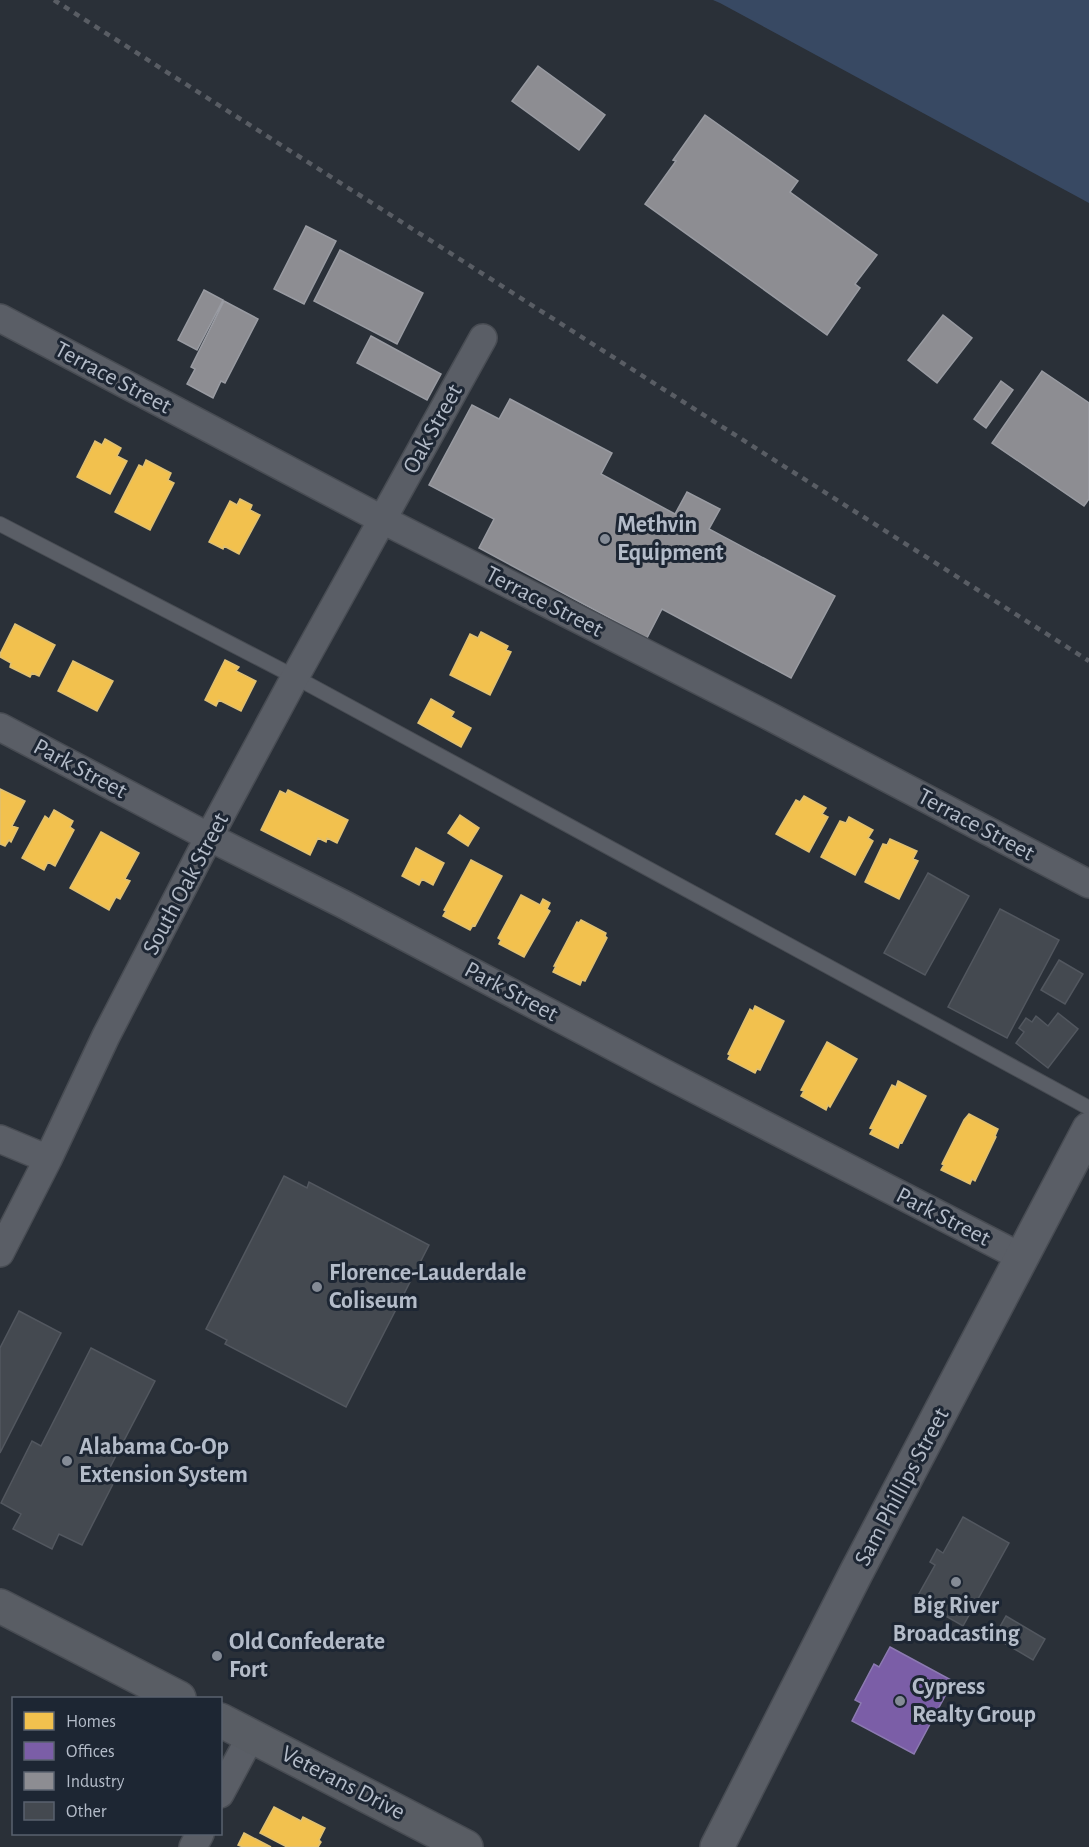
<svg xmlns="http://www.w3.org/2000/svg" width="1089" height="1847" font-family="'Alegreya Sans',sans-serif">
<style>
.water{fill:#384963}
.homes{fill:#f2c14e;stroke:#dfc073;stroke-width:1.5}
.offices{fill:#7b5ea7;stroke:#8c7ab1;stroke-width:1.5}
.industry{fill:#8d8d92;stroke:#999ba2;stroke-width:1.5}
.building{fill:#444950;stroke:#52575f;stroke-width:1.5}
.lines{fill:none;stroke-linecap:round;stroke-linejoin:round}
.service-casing{stroke:#484c53;stroke-width:16}
.minor-casing{stroke:#484c53;stroke-width:30}
.tertiary-casing{stroke:#484c53;stroke-width:36}
.secondary-casing{stroke:#484c53;stroke-width:36}
.service{stroke:#5a5e66;stroke-width:14}
.minor{stroke:#5a5e66;stroke-width:27}
.tertiary{stroke:#5a5e66;stroke-width:33}
.secondary{stroke:#595d64;stroke-width:33}
.rail{stroke:#595d64;stroke-width:4.5;stroke-dasharray:6 6;stroke-linecap:butt}
.poi-dot{fill:#848b96;stroke:#1d2633;stroke-width:2}
.labels{text-anchor:middle;dominant-baseline:central;stroke-width:6;stroke-linejoin:round;paint-order:stroke}
.street-label{font-size:24px;fill:#b4bcc9;stroke:#1d2633}
.poi-label{font-size:24px;font-weight:bold;fill:#b4bcc9;stroke:#1d2633;text-anchor:start}
</style>
<rect width="100%" height="100%" fill="#2a3038"/>
<path class="water" d="M713,0H1089V203L720,3Z"/>
<path class="homes" d="M105,439L121,448L117,456L127,461L110,494L77,477L95,441L102,445Z
M146,460L171,473L168,480L174,483L150,530L115,512L139,465L143,467Z
M240,499L252,505L250,510L260,515L239,554L224,546L223,549L209,542L230,501L237,505Z
M15,624L55,645L39,676L32,673L30,677L10,667L11,663L0,657V654Z
M481,632L508,646L506,650L511,652L490,695L450,675L470,634L478,638Z
M225,660L239,667L236,671L256,681L241,711L219,700L216,706L205,700Z
M73,661L113,681L97,711L58,691Z
M431,699L454,712L451,717L471,728L461,747L418,723Z
M0,789L25,801L12,826L18,828L11,842L9,840L5,846L0,844Z
M288,790L348,820L337,843L327,838L326,842L318,838L310,855L261,830L280,791L286,794Z
M804,796L826,808L822,814L828,817L809,852L776,834L796,800L800,802Z
M54,810L73,821L70,827L74,830L55,866L48,862L44,870L22,858L45,816L49,819Z
M460,815L479,828L468,846L448,833Z
M849,817L873,830L868,838L873,841L855,875L821,857L840,821L846,823Z
M101,832L139,853L125,879L130,881L120,899L116,897L109,910L70,888Z
M890,839L917,851L913,859L918,861L899,899L865,882L883,844L887,845Z
M416,848L444,863L433,885L422,879L419,885L402,876Z
M471,860L502,876L475,926L473,925L470,930L443,916L446,911L444,910Z
M521,895L540,905L543,899L550,903L547,909L550,911L524,957L499,944L501,940L498,938Z
M581,920L606,933L605,936L607,938L585,981L582,980L580,985L553,972L556,966H554L577,922L579,923Z
M755,1006L784,1021L760,1070L757,1069L755,1073L728,1059L730,1055L728,1054L750,1009L753,1011Z
M827,1042L857,1059L830,1107L828,1105L826,1110L801,1096L804,1091L801,1090Z
M898,1081L926,1096L902,1143L900,1142L898,1148L870,1134L873,1129L870,1128L892,1085L896,1087Z
M969,1114L998,1129L995,1136L996,1137L975,1181L972,1179L970,1184L941,1170L944,1165L942,1164L964,1120Z
M274,1807L301,1821L303,1817L325,1828L319,1840L321,1842L318,1847H287L260,1833Z
M244,1833L271,1847H243L238,1845Z"/>
<path class="offices" d="M890,1647L953,1681L914,1754L852,1721L861,1703L855,1700L874,1664L879,1667Z"/>
<path class="industry" d="M538,66L605,115L579,150L512,101Z
M705,115L798,181L790,192L877,255L855,284L860,288L827,335L645,204L676,161L673,160Z
M306,226L336,241L304,304L274,289Z
M340,250L423,293L397,344L314,301Z
M204,290L223,300L197,350L178,340Z
M224,301L258,319L225,383L221,381L213,398L187,384L195,369L191,367Z
M943,315L972,338L937,383L908,360Z
M371,336L441,374L427,400L357,363Z
M1042,371L1089,403V499L1084,506L992,443Z
M1001,381L1013,390L986,428L974,419Z
M510,399L612,453L601,474L675,514L687,492L720,509L709,529L835,596L791,678L662,609L647,638L479,548L494,519L429,485L472,405L499,419Z"/>
<path class="building" d="M928,873L969,896L925,975L884,953Z
M1000,909L1059,940L1007,1038L948,1007Z
M1059,960L1083,974L1065,1004L1041,990Z
M1058,1013L1078,1029L1048,1068L1016,1043L1024,1032L1019,1028L1026,1018L1032,1022L1036,1016L1048,1026Z
M284,1176L307,1188L309,1182L429,1245L346,1407L225,1344L227,1340L206,1329Z
M19,1311L61,1333L0,1453V1348Z
M91,1348L155,1381L105,1477L114,1482L82,1545L59,1534L52,1549L13,1529L21,1514L1,1503L32,1441L41,1446Z
M963,1517L1009,1543L963,1626L916,1599L935,1565L930,1562L937,1549L943,1553Z
M1006,1616L1045,1639L1033,1660L994,1637Z"/>
<g class="lines">
<g class="service-casing">
<path id="service" d="M0,524L295,677L1089,1108"/>
</g>
<g class="minor-casing">
<path id="minor" d="M0,318L383,520L767,715L1089,884
M0,727L209,837L343,904L658,1070L1023,1258
M0,1139L48,1159
M0,1253L48,1159L106,1036L209,837L295,677L483,338
M220,1794L251,1736
M193,1847L200,1834"/>
</g>
<g class="tertiary-casing">
<path id="tertiary" d="M717,1847L856,1573L1089,1129"/>
</g>
<g class="secondary-casing">
<path id="secondary" d="M0,1606L179,1698
M220,1720L466,1847"/>
</g>
<use href="#service" class="service"/>
<use href="#minor" class="minor"/>
<use href="#tertiary" class="tertiary"/>
<use href="#secondary" class="secondary"/>
<path class="rail" d="M54,0L1089,661"/>
</g>
<g class="poi-dot">
<circle cx="605" cy="539" r="6"/>
<circle cx="317" cy="1287" r="6"/>
<circle cx="67" cy="1461" r="6"/>
<circle cx="956" cy="1582" r="6"/>
<circle cx="217" cy="1656" r="6"/>
<circle cx="900" cy="1701" r="6"/>
</g>
<g class="labels">
<g class="street-label">
<text transform="translate(113 378) rotate(28)">Terrace Street</text>
<text transform="translate(433 429) rotate(-61)">Oak Street</text>
<text transform="translate(544 602) rotate(27)">Terrace Street</text>
<text transform="translate(80 769) rotate(28)">Park Street</text>
<text transform="translate(976 825) rotate(28)">Terrace Street</text>
<text transform="translate(186 884) rotate(-62)">South Oak Street</text>
<text transform="translate(511 992) rotate(28)">Park Street</text>
<text transform="translate(943 1217) rotate(27)">Park Street</text>
<text transform="translate(902 1487) rotate(-62)">Sam Phillips Street</text>
<text transform="translate(343 1783) rotate(27)">Veterans Drive</text>
</g>
<g class="poi-label">
<text x="617" y="525">Methvin<tspan x="617" dy="28">Equipment</tspan></text>
<text x="329" y="1273">Florence-Lauderdale<tspan x="329" dy="28">Coliseum</tspan></text>
<text x="79" y="1447">Alabama Co-Op<tspan x="79" dy="28">Extension System</tspan></text>
<text x="956" y="1606" text-anchor="middle">Big River<tspan x="956" dy="28">Broadcasting</tspan></text>
<text x="229" y="1642">Old Confederate<tspan x="229" dy="28">Fort</tspan></text>
<text x="912" y="1687">Cypress<tspan x="912" dy="28">Realty Group</tspan></text>
</g>
</g>
<rect x="12" y="1697" width="210" height="138" fill="#1d2633" stroke="#59626f" stroke-width="1.5"/>
<rect x="24" y="1712" width="30" height="18" fill="#f2c14e" stroke="#59626f" stroke-width="1.5"/>
<text x="66" y="1727" font-size="18" fill="#b4bcc9">Homes</text>
<rect x="24" y="1742" width="30" height="18" fill="#7b5ea7" stroke="#59626f" stroke-width="1.5"/>
<text x="66" y="1757" font-size="18" fill="#b4bcc9">Offices</text>
<rect x="24" y="1772" width="30" height="18" fill="#8d8d92" stroke="#59626f" stroke-width="1.5"/>
<text x="66" y="1787" font-size="18" fill="#b4bcc9">Industry</text>
<rect x="24" y="1802" width="30" height="18" fill="#444950" stroke="#59626f" stroke-width="1.5"/>
<text x="66" y="1817" font-size="18" fill="#b4bcc9">Other</text>
</svg>
